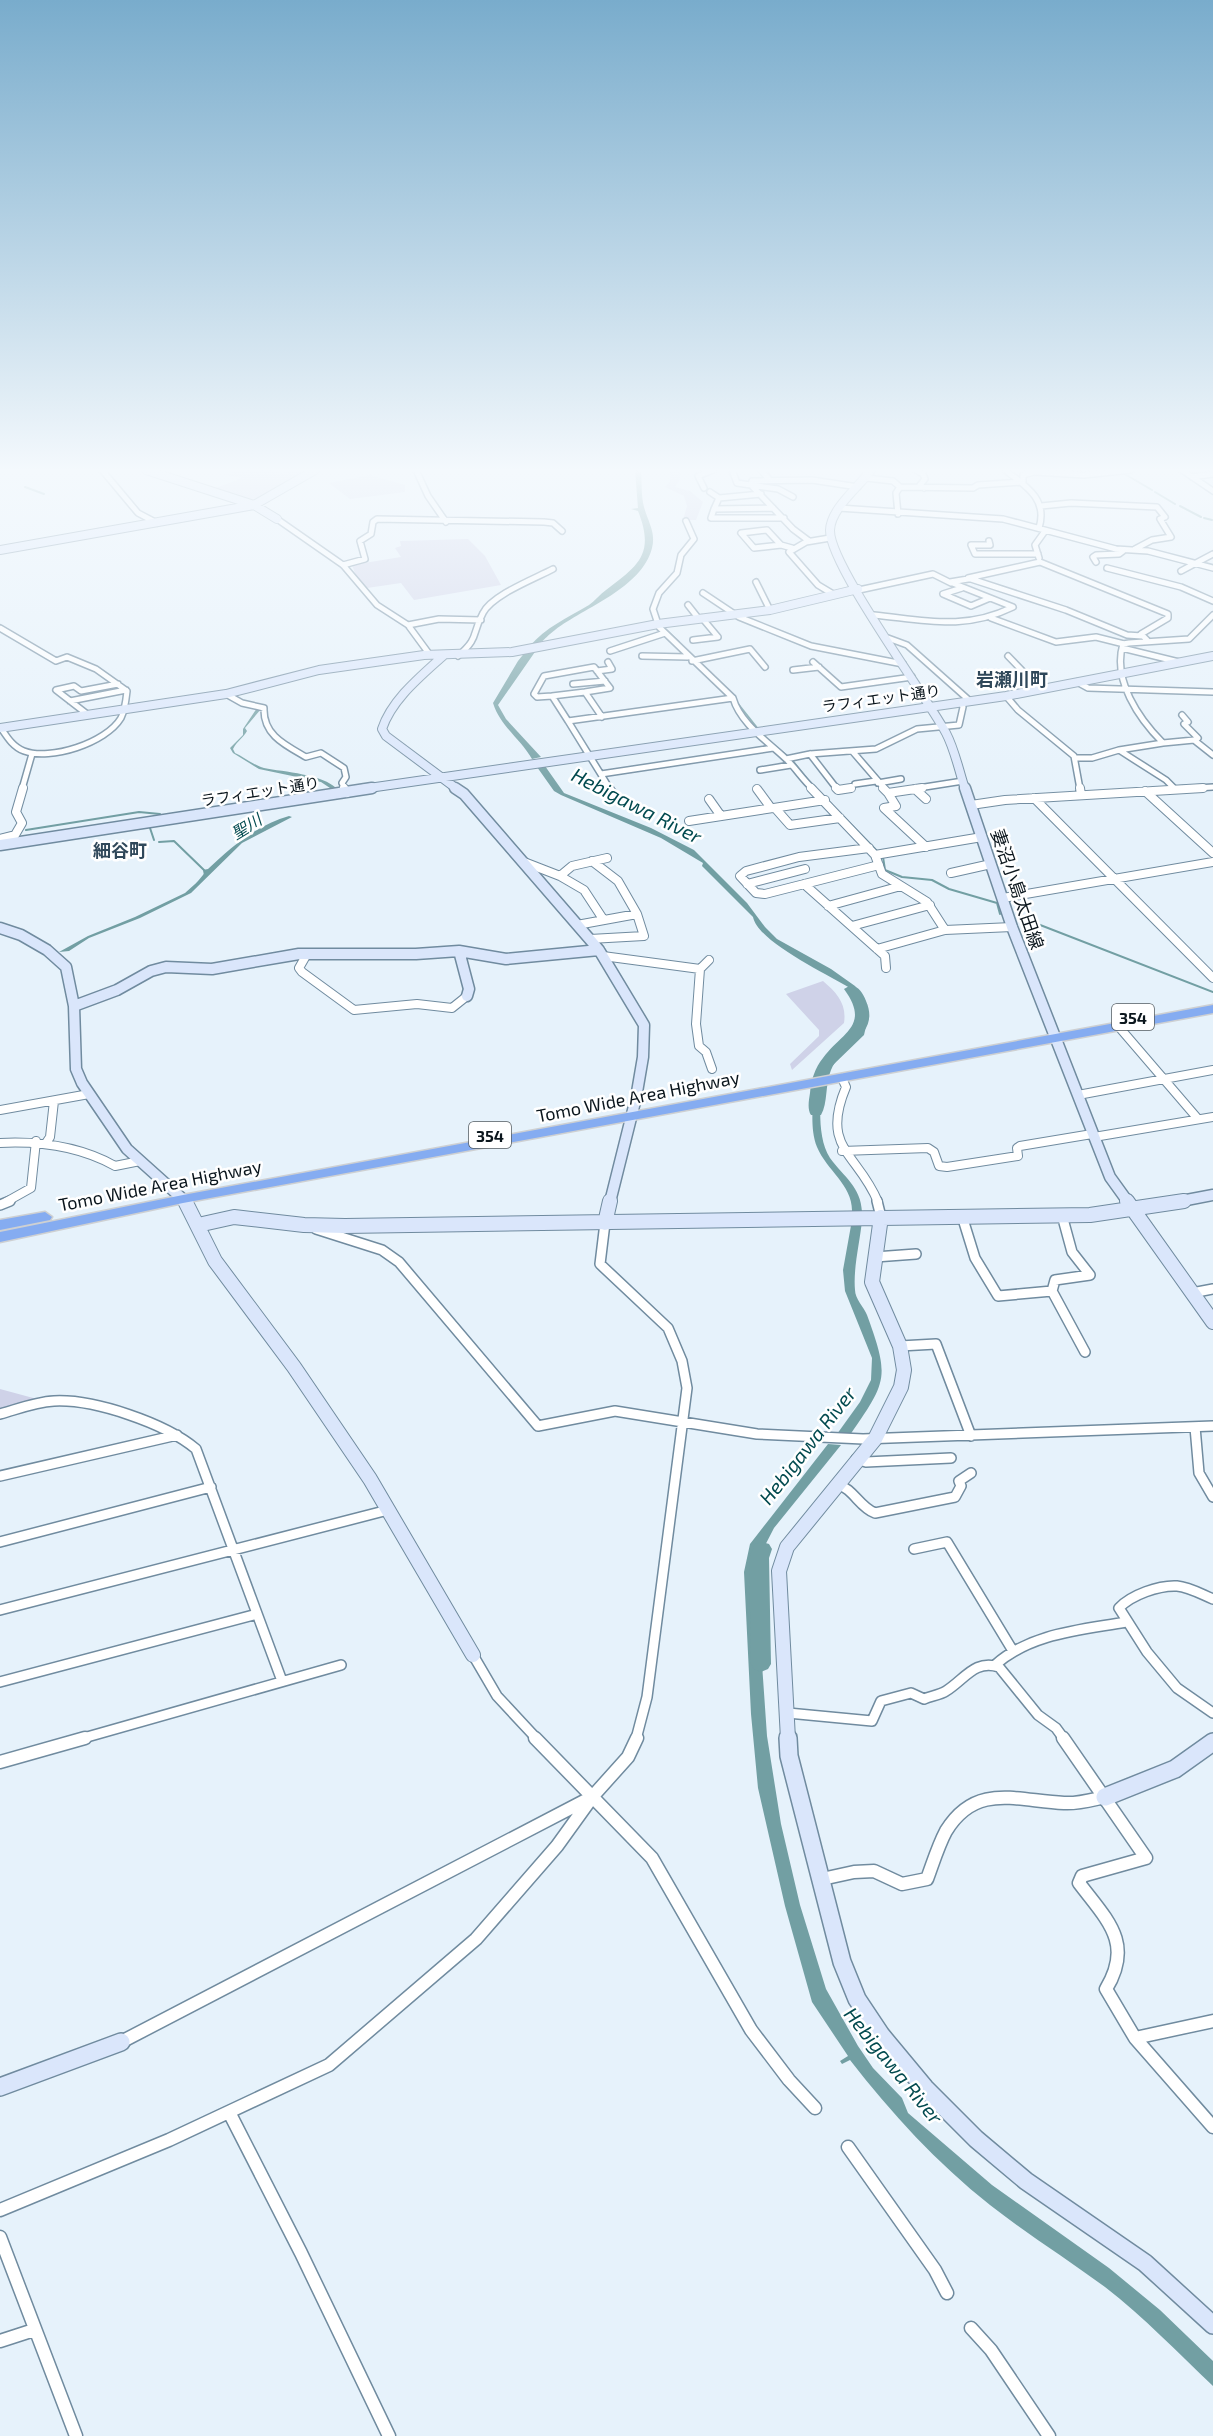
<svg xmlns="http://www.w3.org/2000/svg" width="1213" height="2436" font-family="'Exo 2','Noto Sans JP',sans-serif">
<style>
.green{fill:#cfd2e8}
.water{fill:#729fa3}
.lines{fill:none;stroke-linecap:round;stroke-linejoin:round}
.stream{stroke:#729fa3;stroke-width:2}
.river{fill:#729fa3;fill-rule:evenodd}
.street-far3-casing{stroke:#708b9f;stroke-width:8}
.street-far2-casing{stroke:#708b9f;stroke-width:10}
.street-far1-casing{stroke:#708b9f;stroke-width:12}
.street-casing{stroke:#708b9f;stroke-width:15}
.secondary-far3-casing{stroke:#708b9f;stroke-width:10}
.secondary-far2-casing{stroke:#708b9f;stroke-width:13}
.secondary-far1-casing{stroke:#708b9f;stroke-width:16}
.secondary-casing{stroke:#708b9f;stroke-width:20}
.highway-casing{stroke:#ced0d2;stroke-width:3}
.street-far3{stroke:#fff;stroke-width:5}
.street-far2{stroke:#fff;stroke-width:8}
.street-far1{stroke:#fff;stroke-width:9}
.street{stroke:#fff;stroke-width:12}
.secondary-far3{stroke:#dae6fb;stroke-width:8}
.secondary-far2{stroke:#dae6fb;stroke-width:10}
.secondary-far1{stroke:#dae6fb;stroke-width:14}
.secondary{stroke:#dae6fb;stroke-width:17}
.highway{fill:#85acf1;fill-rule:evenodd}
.labels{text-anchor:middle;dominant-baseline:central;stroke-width:5;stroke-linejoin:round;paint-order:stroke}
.far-street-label{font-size:15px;fill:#0b161d;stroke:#fff}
.far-water-label{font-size:16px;font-style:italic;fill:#024a4f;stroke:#fff}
.shield{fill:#fff;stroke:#545c61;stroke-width:1.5}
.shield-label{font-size:16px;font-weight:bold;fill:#0b161d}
.far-quarter-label{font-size:18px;font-weight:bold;fill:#30485a;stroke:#fff}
.street-label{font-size:18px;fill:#0b161d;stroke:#fff}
.water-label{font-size:20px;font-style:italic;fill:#024a4f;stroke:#fff}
</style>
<rect width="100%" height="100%" fill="#e6f2fb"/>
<path class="green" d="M247,470H277L280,473L309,470L263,498L249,499L216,488L242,478L223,474Z
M670,470H680V479L675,487L690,491L703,502L696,520H683L687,506L684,496L665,487L670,482Z
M370,475L405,485V492L350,499L329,483Z
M468,539L485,556L501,585L414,600L401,583L367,588L356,576L352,565L401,557L395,548L401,546L400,541Z
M823,981C837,993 847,1004 844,1023L792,1070L790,1064L819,1036V1030L786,994Z
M0,1389L48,1402L0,1414Z"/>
<path class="water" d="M635,470H641C642,482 641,496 644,507C648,522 656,532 652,548C642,588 585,607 555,630C544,638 543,644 529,647C546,627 567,618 589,605C595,601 600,594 606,590C639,565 655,554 638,511L631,509L638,508Z
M537,649L498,705L506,719L541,757L532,759C520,738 500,726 493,703L518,661L526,651Z
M257,708L261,709L245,728L247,731C243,738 237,741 233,749L235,753C244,757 255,766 264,768C284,772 323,774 337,789L333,790L321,782L259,769L233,753L230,748L243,735V729Z
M545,766L564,793L651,828L694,850L747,903L765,927L777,939L831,969L855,986L865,1000L869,1014L864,1035L833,1065L818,1068C840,1045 884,1025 849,990L850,988C827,974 758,942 753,917L702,866L703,863L661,838L561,795L554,791L537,767Z
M289,816L292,817L242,843L191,893L140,918L89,938L69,951L59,952L88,936L135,917L185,893L204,876L203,870L208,869C232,846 257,825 289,816Z
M821,1089C820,1110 818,1139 830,1158C844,1177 861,1187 862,1212H852C853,1185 827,1171 817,1147C810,1130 813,1108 813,1090Z
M852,1220H862C860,1242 853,1268 855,1290C855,1299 864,1307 867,1315C890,1378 887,1381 850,1435L837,1434L860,1402L871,1380L872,1358L845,1291L843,1270Z
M828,1444L841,1445L774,1528L760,1555L758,1606L767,1736L781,1824L800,1905L826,1989L858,2046L873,2068L902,2098L908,2113L992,2185L1109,2268L1160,2310L1213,2361V2386C1178,2353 1144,2317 1105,2287C1067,2259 1027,2234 990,2205C937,2163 891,2113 850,2060L842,2064L840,2061L848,2056L812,2002L785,1906L758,1788L751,1714L744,1572L750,1544Z"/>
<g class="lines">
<path class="stream" d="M1123,473L1152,490
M25,487L44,494
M1155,492L1175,504
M1180,506L1201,517
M1204,518L1212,520
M663,627L679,642
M698,661L711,673
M724,686L758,729
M768,740L792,760L812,785L883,857L885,870L902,877L932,880L949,889L997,903L1000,914
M150,828L154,840
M26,830L139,812L160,814
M159,842L174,841L205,871
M197,884L206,873
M1017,916L1213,992"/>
<path class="river" d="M851,985C859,987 863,993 866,1001C881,1035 841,1045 831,1070C825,1084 828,1103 821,1115H811C807,1109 809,1100 810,1093C811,1080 815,1068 823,1058C842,1032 871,1026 844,989Z
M762,1542L769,1544L772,1549L769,1558L771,1664L768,1669L761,1672L754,1669L751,1664L749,1558L755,1544Z"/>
<g class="street-far3-casing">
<path id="street-far3" d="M102,470L138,513L157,523
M416,470L428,496L446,522
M732,470L737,483L778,489L793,497
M761,470L768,478L767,481
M916,470L923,474L925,479L920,485L924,488
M1005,470C1026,486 1048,499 1039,528
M1182,470L1213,491
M1192,477L1213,474
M866,478L893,481L900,487
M1023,482V475L1034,472L1084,475L1131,470
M704,488L698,476L713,470
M710,492L719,498
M1041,506L1071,503L1157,507L1165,517L1160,519L1171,537L1152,540L1135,549
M773,508L714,509L711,518H784
M839,508L1003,519L1116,549L1148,551L1213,568
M714,509L719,498L761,494
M898,514L896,493L900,487L973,488L978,485L1023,482
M277,519L343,565L377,605L408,625L430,655
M686,521L694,539L681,555L677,573L659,593L653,609L659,627L733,698C740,723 767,741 785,758C795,767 802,779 813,789
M767,530L781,545L754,548L741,533Z
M830,538L806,542L789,552L818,585L833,594
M809,541L793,529L751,485L752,481L812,480L858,487
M989,541L990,545H971L975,554H1038
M781,545L792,548
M1039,558L1035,545L1045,531
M1096,562L1093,557L1096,555L1119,554L1123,551
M343,565L365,559L360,541L371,534L373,522L377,519L544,522L553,523L562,531
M1107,568L1181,587L1213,601
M1181,571L1213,554
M756,582L770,610
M962,588L943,594L971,606L990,598
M859,590L933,574L951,583
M703,593L739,617L811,646L903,664
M688,605L699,619
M874,615C925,620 964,631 1013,607L950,582L968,579
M991,618L1056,642L1096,637L1124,644
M408,625L439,619L481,620
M0,628L56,661L67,657L96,669L127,691C126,700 125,710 121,718C106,743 50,761 24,751C13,747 7,737 1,728
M1142,636L1127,635L1066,610L968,578L1040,562L1168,614V618L1141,634L1147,640
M888,638L907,645L970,701
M693,640L718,637L702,618
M1122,648L1179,662
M610,651L665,633
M458,656C480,637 471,635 483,613C492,595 534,579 553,569
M642,656L688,657
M1008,656L1040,689
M692,661L750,649L765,667
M813,662L841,687L912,677
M793,670L819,667
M597,671L612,669L608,662
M1077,682L1088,688L1213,692
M573,684L605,681
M226,694L242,703L264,708C263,735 285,745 306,757L321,753L344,768L346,777L342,783L345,789
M552,696L537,697L534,694L544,676L594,667L610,688L585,692
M1006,696L1018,710L1074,756L1080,789
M70,701L126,690
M87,714L56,690L74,686L81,691L118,684
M1182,715L1188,722L1184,724L1198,738L1195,740
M568,721L552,696L585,692L602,717
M1163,743L1194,740L1213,755
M853,752L885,789
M810,754L837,789
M1076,758H1092L1119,750
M786,759L810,754L876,749L917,729L959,725L963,707L961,702
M760,770L791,765
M601,774L773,748
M878,783L901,779
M855,784L876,781
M22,789L32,754
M610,789L568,721L733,698
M844,789L851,788
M912,789L963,781
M1175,789L1166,780L1119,750L1163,743C1139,719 1112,680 1123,644L1129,643L1189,639L1213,615
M1179,789L1213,787"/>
</g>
<g class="street-far2-casing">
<path id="street-far2" d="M344,788L347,793
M609,788L614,795
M811,788L875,855L882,874L927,902L945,930
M836,788L838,790L851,788
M883,788L888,793L922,788
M1080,788L1081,795
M757,789L771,808
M915,789L926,799
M1145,791L1213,853
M888,793L896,806L884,808L926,847
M1034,798L1213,978
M709,799L721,816
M971,805L1005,800L1203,788
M775,808L790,825L840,818
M689,821L825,800
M0,839L15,835L22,823L16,812L23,788
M869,848L799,857L746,871L740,876L756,893L765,894L879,865
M875,855L982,837
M592,861L618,881L637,914
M524,862L560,876L584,890L603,919
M951,873L991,864
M560,876L572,866L607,858
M747,884L805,869
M804,884L885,956L886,968
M1003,898L1213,862
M828,906L901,886
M577,925L637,914L644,936L590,939
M852,926L930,905
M877,949L945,930L1012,927
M307,954L299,968L302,972L354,1010L417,1004L452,1008L467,996
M603,956L700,969
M709,960L700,969L696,1024L699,1046L706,1052L712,1069
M1119,1027L1198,1119
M842,1078L846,1087C820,1149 858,1153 878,1202
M1078,1095L1213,1070
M0,1110L89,1094
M1094,1137L1213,1117
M0,1143C40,1141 79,1146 115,1166L140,1161
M46,1143L50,1137L54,1101
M842,1151L928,1148L934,1152L939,1166L947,1167L1018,1156L1017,1148L1020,1146L1092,1134
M6,1202L31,1188L36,1141"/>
</g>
<g class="street-far1-casing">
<path id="street-far1" d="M877,1201L881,1217
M0,1205L10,1201
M962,1216L975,1258L998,1296L1052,1291
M1058,1216L1063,1219L1072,1252L1090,1275L1055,1280L1052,1291L1085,1352
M605,1223L600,1264L668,1328L682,1361L687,1388L647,1697L636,1739
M316,1229L382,1250L399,1262L538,1426L615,1411L757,1434L863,1439L1213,1426
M875,1257L916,1254
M1192,1293L1213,1289
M900,1346L936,1344L971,1436
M0,1414C18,1409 35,1402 54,1401C94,1399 165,1423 196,1449L282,1681
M1195,1427L1199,1473L1213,1497
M856,1459L866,1462L951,1458
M0,1476L177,1435
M837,1484C854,1489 859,1507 875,1513L955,1497L961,1486L959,1481L971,1473
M0,1542L211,1487
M914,1549L947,1542L1013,1651
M1213,1599C1201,1594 1189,1587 1177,1586C1159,1585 1131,1595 1119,1608L1147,1652L1177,1688L1213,1713
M0,1610L388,1510
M473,1655L497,1696L537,1739
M995,1665C1031,1633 1081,1630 1126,1622
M0,1682L257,1614
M788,1713L872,1721L881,1701L911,1693L924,1699C931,1696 940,1695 946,1691C965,1679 975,1659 999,1667L1038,1715L1056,1728L1064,1739
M80,1739L341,1665"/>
</g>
<g class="street-casing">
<path id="street" d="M535,1738L652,1858L751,2030L789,2080L815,2108
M1063,1738L1146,1858L1082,1876L1079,1883C1107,1920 1134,1943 1106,1989L1135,2038L1213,2127
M0,1762L85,1738
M822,1879L854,1872L874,1871L902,1884L927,1879C933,1863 938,1846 946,1831C976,1782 1017,1801 1064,1803C1078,1804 1091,1800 1105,1797
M1135,2038L1213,2021
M121,2042L590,1798
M230,2114L301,2253L389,2436
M848,2147L935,2270L947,2293
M0,2210L169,2140L329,2065L476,1939L557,1846L593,1796L628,1757L637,1738
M0,2237L76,2436
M971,2328L991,2350L1049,2436
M0,2341L34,2330"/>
</g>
<g class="secondary-far3-casing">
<path id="secondary-far3" d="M146,470L254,505L277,519
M871,470C859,487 831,508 830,530C829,564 925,694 946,733C955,750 959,771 965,789
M0,550L254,505L315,470
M444,655C421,676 392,699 382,729L386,736L457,789
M0,728L226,694L319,670L424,655L512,652L658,624L770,610L858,589
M362,789L1006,696L1213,656"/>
</g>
<g class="secondary-far2-casing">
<path id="secondary-far2" d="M455,788L464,794L599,950L644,1025L643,1057L636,1098L610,1202
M965,788L1012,927L1110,1177L1128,1202
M0,845L372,788
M0,928L21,935L47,950L66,967L74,1006L76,1069L82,1083L127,1149L186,1202
M459,951L469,989L467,996
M74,1006L117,990L151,971L166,967L212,969L299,954H416L459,951L506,959L599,950
M1176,1202L1213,1195"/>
</g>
<g class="secondary-far1-casing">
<path id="secondary-far1" d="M185,1201L215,1261L294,1367L370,1479L473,1655
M1127,1201L1213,1322
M605,1223L610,1201
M198,1225L234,1217L304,1225L345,1226L1090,1215L1184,1201
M788,1739L779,1571L787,1547L875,1439L901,1387L904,1370L900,1346L872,1282L881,1217"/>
</g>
<g class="secondary-casing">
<path id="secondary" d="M788,1738L789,1756L842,1962L857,1999L881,2035L925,2088L976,2139L1026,2181L1145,2263L1213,2325
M1105,1797L1175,1769L1213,1742
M0,2087L121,2042"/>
</g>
<g class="highway-casing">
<path id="highway" d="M1213,1005V1013L183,1203L0,1242V1232L183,1195Z
M45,1212L52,1217L50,1220L0,1230V1220Z"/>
</g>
<use href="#street-far3" class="street-far3"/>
<use href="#street-far2" class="street-far2"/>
<use href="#street-far1" class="street-far1"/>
<use href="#street" class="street"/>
<use href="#secondary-far3" class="secondary-far3"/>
<use href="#secondary-far2" class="secondary-far2"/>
<use href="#secondary-far1" class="secondary-far1"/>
<use href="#secondary" class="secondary"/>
<use href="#highway" class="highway"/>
</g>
<linearGradient id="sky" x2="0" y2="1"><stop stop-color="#79accc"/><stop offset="0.58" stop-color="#f4f9fd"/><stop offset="1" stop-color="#f4f9fd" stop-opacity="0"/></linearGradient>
<rect width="1213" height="811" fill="url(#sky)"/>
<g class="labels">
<g class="far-street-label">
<text transform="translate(881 698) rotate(-8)">ラフィエット通り</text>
<text transform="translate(260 791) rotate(-9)">ラフィエット通り</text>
</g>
<g class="far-water-label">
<text transform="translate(246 826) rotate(-32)">聖川</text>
</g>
<g class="shield">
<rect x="1112" y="1004" width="42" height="26" rx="4.5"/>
<rect x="469" y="1122" width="42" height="26" rx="4.5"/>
</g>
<g class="shield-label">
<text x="1133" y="1017">354</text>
<text x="490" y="1135">354</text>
</g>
<g class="far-quarter-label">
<text x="1012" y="679">岩瀬川町</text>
<text x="120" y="850">細谷町</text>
</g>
<g class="street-label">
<text transform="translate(1018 889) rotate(71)">妻沼小島太田線</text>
<text transform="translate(638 1096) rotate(-11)">Tomo Wide Area Highway</text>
<text transform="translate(160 1185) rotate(-11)">Tomo Wide Area Highway</text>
</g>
<g class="water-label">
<text transform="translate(637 805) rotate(27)">Hebigawa River</text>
<text transform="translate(807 1445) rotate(-52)">Hebigawa River</text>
<text transform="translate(894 2065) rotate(51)">Hebigawa River</text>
</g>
</g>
</svg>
